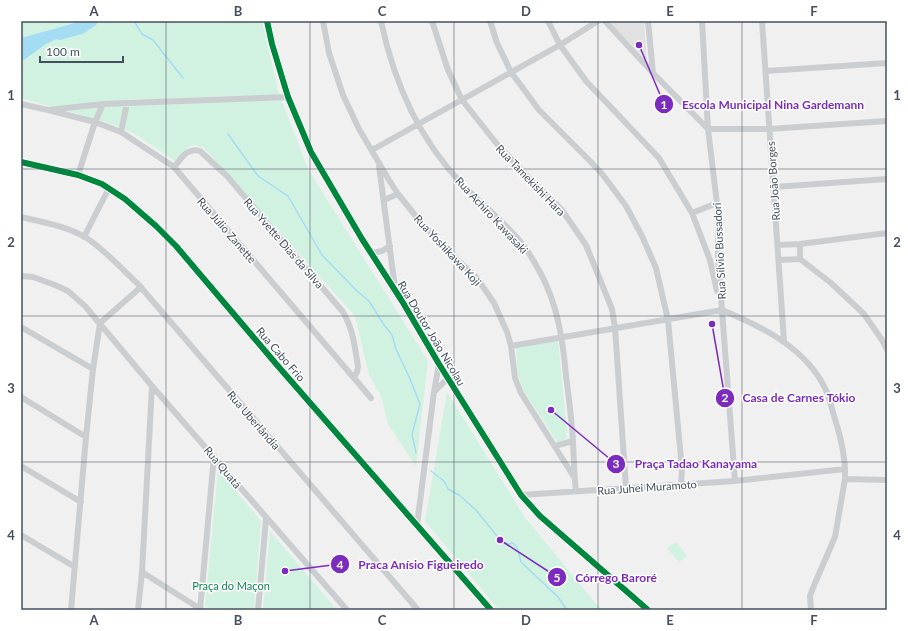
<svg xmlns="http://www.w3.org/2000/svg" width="908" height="631" font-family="Lato,sans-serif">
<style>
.education{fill:#e2e1e2}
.green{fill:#d2f2e1}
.water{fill:#a4dcf3}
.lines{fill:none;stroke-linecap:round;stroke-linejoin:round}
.stream{stroke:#a4dcf3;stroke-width:1.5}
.river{stroke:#a4dcf3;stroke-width:10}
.street{stroke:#cbced1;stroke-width:6}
.cycleway-casing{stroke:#fff;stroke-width:8}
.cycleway{stroke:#00873e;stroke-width:6}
.grid{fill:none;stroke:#45505e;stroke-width:1;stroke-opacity:0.55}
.labels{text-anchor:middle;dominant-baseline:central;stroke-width:3;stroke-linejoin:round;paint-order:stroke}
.street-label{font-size:11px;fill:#45505e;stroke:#fff}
.park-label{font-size:11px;fill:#0f8654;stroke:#fff}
.leader{fill:none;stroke:#7b2cbf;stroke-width:1.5}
.callout-dot{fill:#7b2cbf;stroke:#fff;stroke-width:1.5}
.mark-label{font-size:12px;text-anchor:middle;font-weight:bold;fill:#fff}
.callout-label{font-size:12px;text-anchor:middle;font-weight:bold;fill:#7b2cbf;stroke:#fff;stroke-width:3;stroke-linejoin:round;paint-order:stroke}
.neatline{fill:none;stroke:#45505e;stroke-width:1.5}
.grid-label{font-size:13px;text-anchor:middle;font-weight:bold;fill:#45505e}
</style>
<rect width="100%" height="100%" fill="#f1f0f0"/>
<path class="education" d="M610,21H644L647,59H646L617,30Z"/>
<path class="green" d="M21,21H262L278,91L308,169L428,361L416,466L388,424L381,396L369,375L355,316L204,148L195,145L188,147L177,162L133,133L106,122L21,98Z
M558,341L567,430L566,439L557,442L524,391L518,376L516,348Z
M447,392L524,516L596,604L604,610H499L425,521Z
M218,470L261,521L254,610H212L205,606Z
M270,531L337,610H263Z
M676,542L687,556L679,562L667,548Z"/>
<path class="water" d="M82,21H95L46,44L21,62V36L25,37Z"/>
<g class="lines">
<path class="stream" d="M134,21L142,34L153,40L183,78
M228,134L258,176L288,196L322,255L357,291L369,301L384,325L392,335L396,349L410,379L420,404L412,434L416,453
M431,471L444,481L448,489L459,495L476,510L500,540L508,544L513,543L517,547L521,562L558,597L567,610"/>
<path class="river" d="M60,35L81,29L93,21"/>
<path class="street" d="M267,21L272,44L288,97L311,152L362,239L402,301L439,364L521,495L540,516L648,610
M323,21L329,53L343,95L359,129L389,180L398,194L419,220L450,253L477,278L494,303L507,332L511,346L515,378L521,393L574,477
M381,21C394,83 418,138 462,184C482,205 506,223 524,246C530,254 536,265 541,274C558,306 563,341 566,376C569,399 572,421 573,443C574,459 574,475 576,491
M432,21L448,70L462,100L497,144L532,181L562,210L586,245L612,309L615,328L626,488
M490,21L497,43L511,72L539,110L591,162L603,175L626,206L642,236L656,268L668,320L682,469L681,484
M548,21L560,45L586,81L659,158L692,213L710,260L717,291
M605,21L653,73L708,129H769L887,121
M648,21L653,73
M702,21L708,129L718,212V258L735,481
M762,21L784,341
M766,71L887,63
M21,104L48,110L103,104L288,97
M48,110L95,122L121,132L174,167L371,398
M121,132L127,103
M372,150L560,45L598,21
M21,162L78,175L102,184L125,199L156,226L176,246L277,365L491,610
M379,166L395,288
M174,167C181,159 187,147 200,151L227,176L343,312C353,329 355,347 358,367L357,372L354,377
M78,175L95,122L103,104
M774,187L887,179
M384,200L398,194
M692,213L717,203
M21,217C42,222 66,226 85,237C103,248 123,270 138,284L418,610
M84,237L109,188
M778,245L800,244L887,233
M372,253L382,251L390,246
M800,259V244
M779,260L800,259L831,283L864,314L882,340L887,350
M21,276L33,277L55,285L68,291L85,306L152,386L347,610
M722,310C763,327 806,348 826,390C830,399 832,410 835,419C841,438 846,459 845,479L835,537L815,583L810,596L811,610
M100,323L141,287
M21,327L93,369
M511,346L722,310
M434,392L448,378
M21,397L86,437
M555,446L573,441
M21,466L81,502
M845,479L887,480
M521,495L735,481L845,469
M417,525L434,392L439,364
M21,535L75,567
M142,572L202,610
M71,610L86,437L93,369L100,323
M138,610L142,572L152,386
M200,610L214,456
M258,610L266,519"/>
<g class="cycleway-casing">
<path id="cycleway" d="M267,21L272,44L288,97L311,152L362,239L402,301L439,364L521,495L540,516L648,610
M21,162L78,175L102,184L125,199L156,226L176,246L277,365L491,610"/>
</g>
<use href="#cycleway" class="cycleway"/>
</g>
<path class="grid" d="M166,21V610M310,21V610M454,21V610M598,21V610M742,21V610M21,169H887M21,316H887M21,462H887"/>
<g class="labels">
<g class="street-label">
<text transform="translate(531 180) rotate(46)">Rua Tamekishi Hara</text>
<text transform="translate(773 181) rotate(-94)">Rua João Borges</text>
<text transform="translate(492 215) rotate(47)">Rua Achiro Kawasaki</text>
<text transform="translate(227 230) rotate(49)">Rua Júlio Zanette</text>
<text transform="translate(284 243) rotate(49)">Rua Yvette Dias da Silva</text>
<text transform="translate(448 250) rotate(47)">Rua Yoshikawa Koji</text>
<text transform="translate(719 251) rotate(-93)">Rua Sílvio Bussadori</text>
<text transform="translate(432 333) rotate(59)">Rua Doutor João Nicolau</text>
<text transform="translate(281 354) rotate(49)">Rua Cabo Frio</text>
<text transform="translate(254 420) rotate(49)">Rua Uberlândia</text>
<text transform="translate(223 467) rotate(50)">Rua Quatá</text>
<text transform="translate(647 487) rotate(-4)">Rua Juhei Muramoto</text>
</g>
<g class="park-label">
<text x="231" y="585">Praça do Maçon</text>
</g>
</g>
<path class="leader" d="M639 45L664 104M712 324L725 398M551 410L616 464M285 571L340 564M500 540L557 577"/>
<g class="callout-dot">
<circle cx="639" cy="45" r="4"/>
<circle cx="712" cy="324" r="4"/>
<circle cx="551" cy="410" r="4"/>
<circle cx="285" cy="571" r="4"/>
<circle cx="500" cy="540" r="4"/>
<circle cx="664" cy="104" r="10"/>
<circle cx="725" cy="398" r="10"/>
<circle cx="616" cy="464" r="10"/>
<circle cx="340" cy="564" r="10"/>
<circle cx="557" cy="577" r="10"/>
</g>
<g class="mark-label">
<text x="664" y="109">1</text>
<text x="725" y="402">2</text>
<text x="616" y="468">3</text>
<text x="340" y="569">4</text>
<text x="557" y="582">5</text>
</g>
<g class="callout-label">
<text x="773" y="109">Escola Municipal Nina Gardemann</text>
<text x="799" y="402">Casa de Carnes Tókio</text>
<text x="696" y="468">Praça Tadao Kanayama</text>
<text x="421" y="569">Praca Anísio Figueiredo</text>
<text x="616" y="582">Córrego Baroré</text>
</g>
<rect width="908" height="631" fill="none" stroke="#ffffff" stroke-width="44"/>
<path d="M40 56v6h83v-6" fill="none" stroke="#45505e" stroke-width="2"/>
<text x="46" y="56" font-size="12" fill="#45505e" stroke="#ffffff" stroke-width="3" paint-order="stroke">100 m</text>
<rect x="22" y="22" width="864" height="587" class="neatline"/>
<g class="grid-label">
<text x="94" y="16">A</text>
<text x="238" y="16">B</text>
<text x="382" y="16">C</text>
<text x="526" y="16">D</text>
<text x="670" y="16">E</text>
<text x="814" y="16">F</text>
<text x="11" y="100">1</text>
<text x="897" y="100">1</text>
<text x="11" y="247">2</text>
<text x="897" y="247">2</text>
<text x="11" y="393">3</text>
<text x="897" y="393">3</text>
<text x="11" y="540">4</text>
<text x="897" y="540">4</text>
<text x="94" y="625">A</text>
<text x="238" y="625">B</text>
<text x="382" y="625">C</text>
<text x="526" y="625">D</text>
<text x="670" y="625">E</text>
<text x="814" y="625">F</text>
</g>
</svg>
